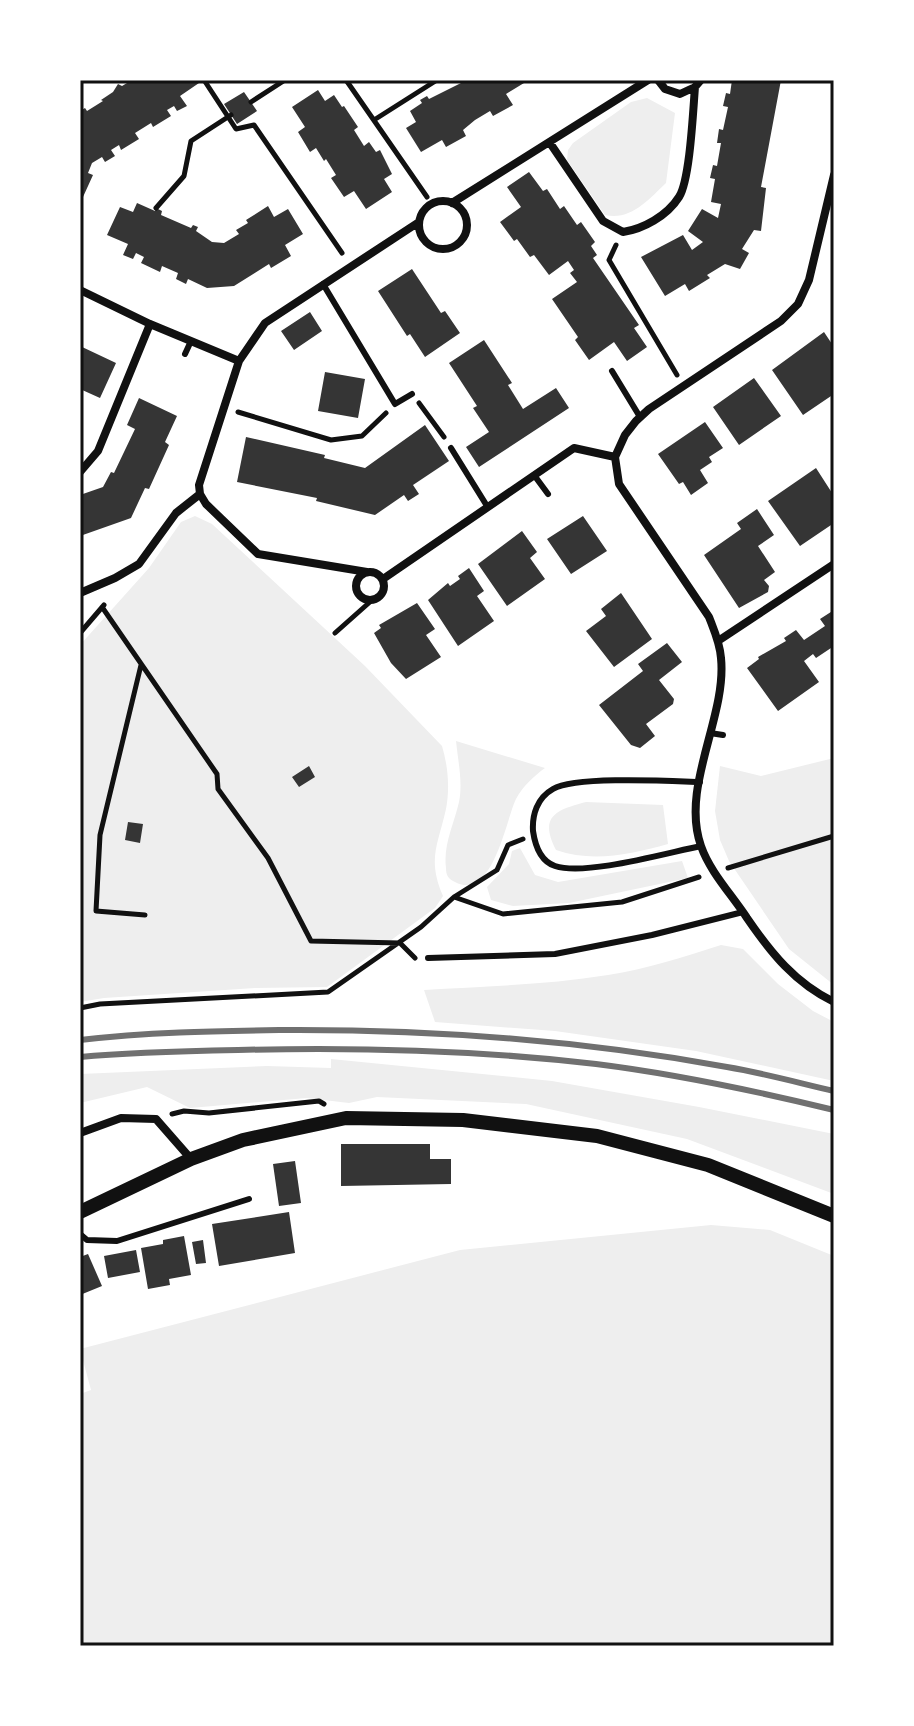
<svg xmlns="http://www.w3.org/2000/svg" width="914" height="1726" font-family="'Titillium Web',sans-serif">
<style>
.green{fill:#eee}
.building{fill:#353535}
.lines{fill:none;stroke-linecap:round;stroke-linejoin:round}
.path{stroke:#111;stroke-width:5}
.service{stroke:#111;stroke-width:6}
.minor{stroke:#111;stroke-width:8}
.tertiary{stroke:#111;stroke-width:14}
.rail{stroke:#707070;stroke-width:6}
.neatline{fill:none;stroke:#111;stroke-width:3}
</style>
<rect width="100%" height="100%" fill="#fff"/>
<path class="green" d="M647,98L675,113L666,183C649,199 631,221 605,215L567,160L568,150L573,143L631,102Z
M195,516L212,524L365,666L442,746C448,766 450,788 446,809C438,845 427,859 443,896L435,908L327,987L255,988L104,998L80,1002V645L149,568L181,522Z
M456,741L545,768C534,776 523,786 516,799C506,819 493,902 455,882C448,879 446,875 446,868C443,845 454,824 459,802C463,782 458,761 456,741Z
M834,758V985L789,949L729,861L720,840L715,811L720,766L761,776Z
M586,802L663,805L668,844C631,854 593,863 556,850C539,817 555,810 586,802Z
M520,848L535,875L558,882L682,861L688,878L569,903L513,906L491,900L487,887L509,864L512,851Z
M721,945L743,949L778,984L813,1011L834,1022V1081L696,1051L555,1031L435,1022L424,990C485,986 547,985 608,975C647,969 683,957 721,945Z
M331,1059L552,1081L699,1107L834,1134V1194L687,1139L526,1104L377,1097L349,1103L307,1098L190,1108L147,1087L80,1103V1074L267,1066L331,1068Z
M711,1225L770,1230L834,1256V1646H80V1394L91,1390L80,1349L460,1250Z"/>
<path class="building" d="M132,80H197L199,83L180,96L187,106L177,111L174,106L167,110L171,116L153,127L151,123L135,133L139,139L121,150L119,145L111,150L115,156L105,162L102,157L92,163L88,173L93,175L83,197L80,196V111L85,108L87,111L103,101L101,100L113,92L118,84L122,86Z
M459,80H522L524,83L506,94L513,105L493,116L490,111L475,120L463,130L466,136L446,147L442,140L421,152L406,128L416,122L410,111L422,103L420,100L427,96L429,99L461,83Z
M732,80H781L761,187L766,188L761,231L754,230L742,249L749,253L740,269L725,264L707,275L710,278L689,291L685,284L665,296L641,257L683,235L692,250L703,242L688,231L702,209L718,218L721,204L711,202L715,179L710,178L713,165L717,166L721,143H717L719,129L723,130L728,107L723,106L726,93L730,94Z
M318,90L325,101L334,95L342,107L344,106L358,127L354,130L364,146L369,142L376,152L380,150L392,174L384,179L392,192L366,209L354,191L344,197L331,178L336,175L326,159L324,161L316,148L310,152L298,132L305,127L292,107Z
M244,92L257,111L237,124L224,104Z
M529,172L543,191L547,189L560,209L564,206L577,225L581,222L595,242L591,246L597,255L593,258L639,325L634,328L647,347L627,361L614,342L589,360L575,340L578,337L552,299L577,282L570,273L574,270L568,261L549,275L534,255L530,257L517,239L514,241L500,222L521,207L507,187Z
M137,203L155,211L156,208L162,211L161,215L191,228L193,225L198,227L196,231L212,242L224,243L239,234L236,230L248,223L246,220L268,206L274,217L288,209L303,234L285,245L291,256L271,268L269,264L234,286L207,288L188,279L186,284L176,279L178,273L162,266L160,272L141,263L144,257L136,253L133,259L123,255L128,244L107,235L120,207L133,212Z
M412,269L441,313L445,311L460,333L425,357L410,334L407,336L378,291Z
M310,312L322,331L294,350L281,331Z
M824,332L834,347V394L803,415L772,370Z
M484,340L512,383L508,385L523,409L556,388L569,408L479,467L466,447L489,432L473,408L477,406L449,363Z
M80,346L116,363L100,398L80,389Z
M325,372L365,379L358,418L318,411Z
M754,378L781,416L739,445L713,407Z
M139,398L177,416L165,442L169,445L149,489L145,488L131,518L80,536V495L103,487L111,472L114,473L135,429L127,425Z
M705,422L723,448L709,457L712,462L700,470L708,483L691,495L683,482L679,484L658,454Z
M425,425L449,461L413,485L419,494L408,501L404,495L375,515L316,501L317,498L237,482L246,437L325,455L324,458L365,468Z
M816,468L834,496V523L800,546L768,501Z
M757,509L774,535L758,546L775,572L764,580L769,586L768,592L739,608L704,555L741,529L737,523Z
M583,516L607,551L571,574L547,539Z
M522,531L537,552L530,558L545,579L507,606L478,564Z
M469,568L484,591L477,596L494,621L458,646L428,600L448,583L450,586L460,579L458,576Z
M621,593L652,639L614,667L586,631L606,616L601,609Z
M417,603L435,629L426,635L441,657L406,679L391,663L374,633L381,628L379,625Z
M834,610V646L816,658L813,654L804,661L819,682L778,711L747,668L759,659L758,657L786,641L784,638L796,630L804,640L825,626L820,619Z
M667,643L682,662L659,680L674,699L673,704L646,724L655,736L640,748L631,745L599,705L643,671L638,664Z
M309,766L315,777L299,787L292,777Z
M128,822L143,824L140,843L125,840Z
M341,1144H430V1159H451V1184L341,1186Z
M295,1161L301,1203L279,1206L273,1164Z
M289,1212L295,1253L219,1266L212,1224Z
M184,1236L191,1275L169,1279L170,1285L148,1289L141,1248L163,1244V1240Z
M203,1240L206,1263L196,1264L192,1242Z
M136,1250L140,1272L108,1278L104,1256Z
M88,1254L102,1286L80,1295V1257Z"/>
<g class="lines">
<path class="path" d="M204,80L236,129L254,125L342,253
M346,80L427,197
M251,102L285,80
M374,120L437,80
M156,208L184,176L191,141L231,115
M616,245L609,260L677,375
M419,403L444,437
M238,412L331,440L362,436L386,413
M102,607L217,774L218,789L268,858L311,941L400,943L415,958
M80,633L104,605
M335,633L371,601
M141,665L100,835L96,911L145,915
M523,839L508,845L497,870L454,897L503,914L622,902L699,877
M728,868L834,836
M80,1008L100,1004L328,992L421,927L454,897
M172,1114L184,1111L209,1113L319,1101L324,1104"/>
<path class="service" d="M323,284L395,404L412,394
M185,354L191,341
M612,371L640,417
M451,448L487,506
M534,475L548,494
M710,733L723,735
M700,782C670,781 575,776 553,789C537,798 532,815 533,831C535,845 540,861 555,866C586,876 666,853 701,846
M428,958L555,954L652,935L743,912
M80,1234L87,1240L117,1241L249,1199"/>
<path class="minor" d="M658,80L665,89L680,94L695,87L701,80
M550,143L603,221L623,232C643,229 667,216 679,197C690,180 693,111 695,87
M834,175L809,280L798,304L781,321L649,409L636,421L625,435L615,457L619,484L709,617C714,630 720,643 721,658C727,717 680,787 701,846C710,872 732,895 747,918C771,953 795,983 834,1002
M419 225a24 24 0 1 1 48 0a24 24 0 1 1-48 0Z
M452,203L648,80
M80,290L150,324L239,361
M80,472L98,451L150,324
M356 586a14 14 0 1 1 28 0a14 14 0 1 1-28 0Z
M367,572L258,554L206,504L200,494L199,485L239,361L265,323L419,222
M383,579L574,448L615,457
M80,593L115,578L139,564L176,513L200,494
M718,641L834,564
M80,1133L121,1118L156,1119L191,1159"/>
<path class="tertiary" d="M80,1212L191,1159L243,1140L346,1118L463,1120L597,1136L708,1165L834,1216"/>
<path class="rail" d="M80,1040C146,1032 214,1031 280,1030C430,1029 580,1040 727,1067C763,1073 799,1083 834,1091
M80,1057C132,1052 185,1051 238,1050C357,1047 477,1050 596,1064C676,1074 756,1091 834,1110"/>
</g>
<rect width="914" height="1726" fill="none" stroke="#ffffff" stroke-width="164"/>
<rect x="82" y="82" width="750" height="1562" class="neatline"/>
</svg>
